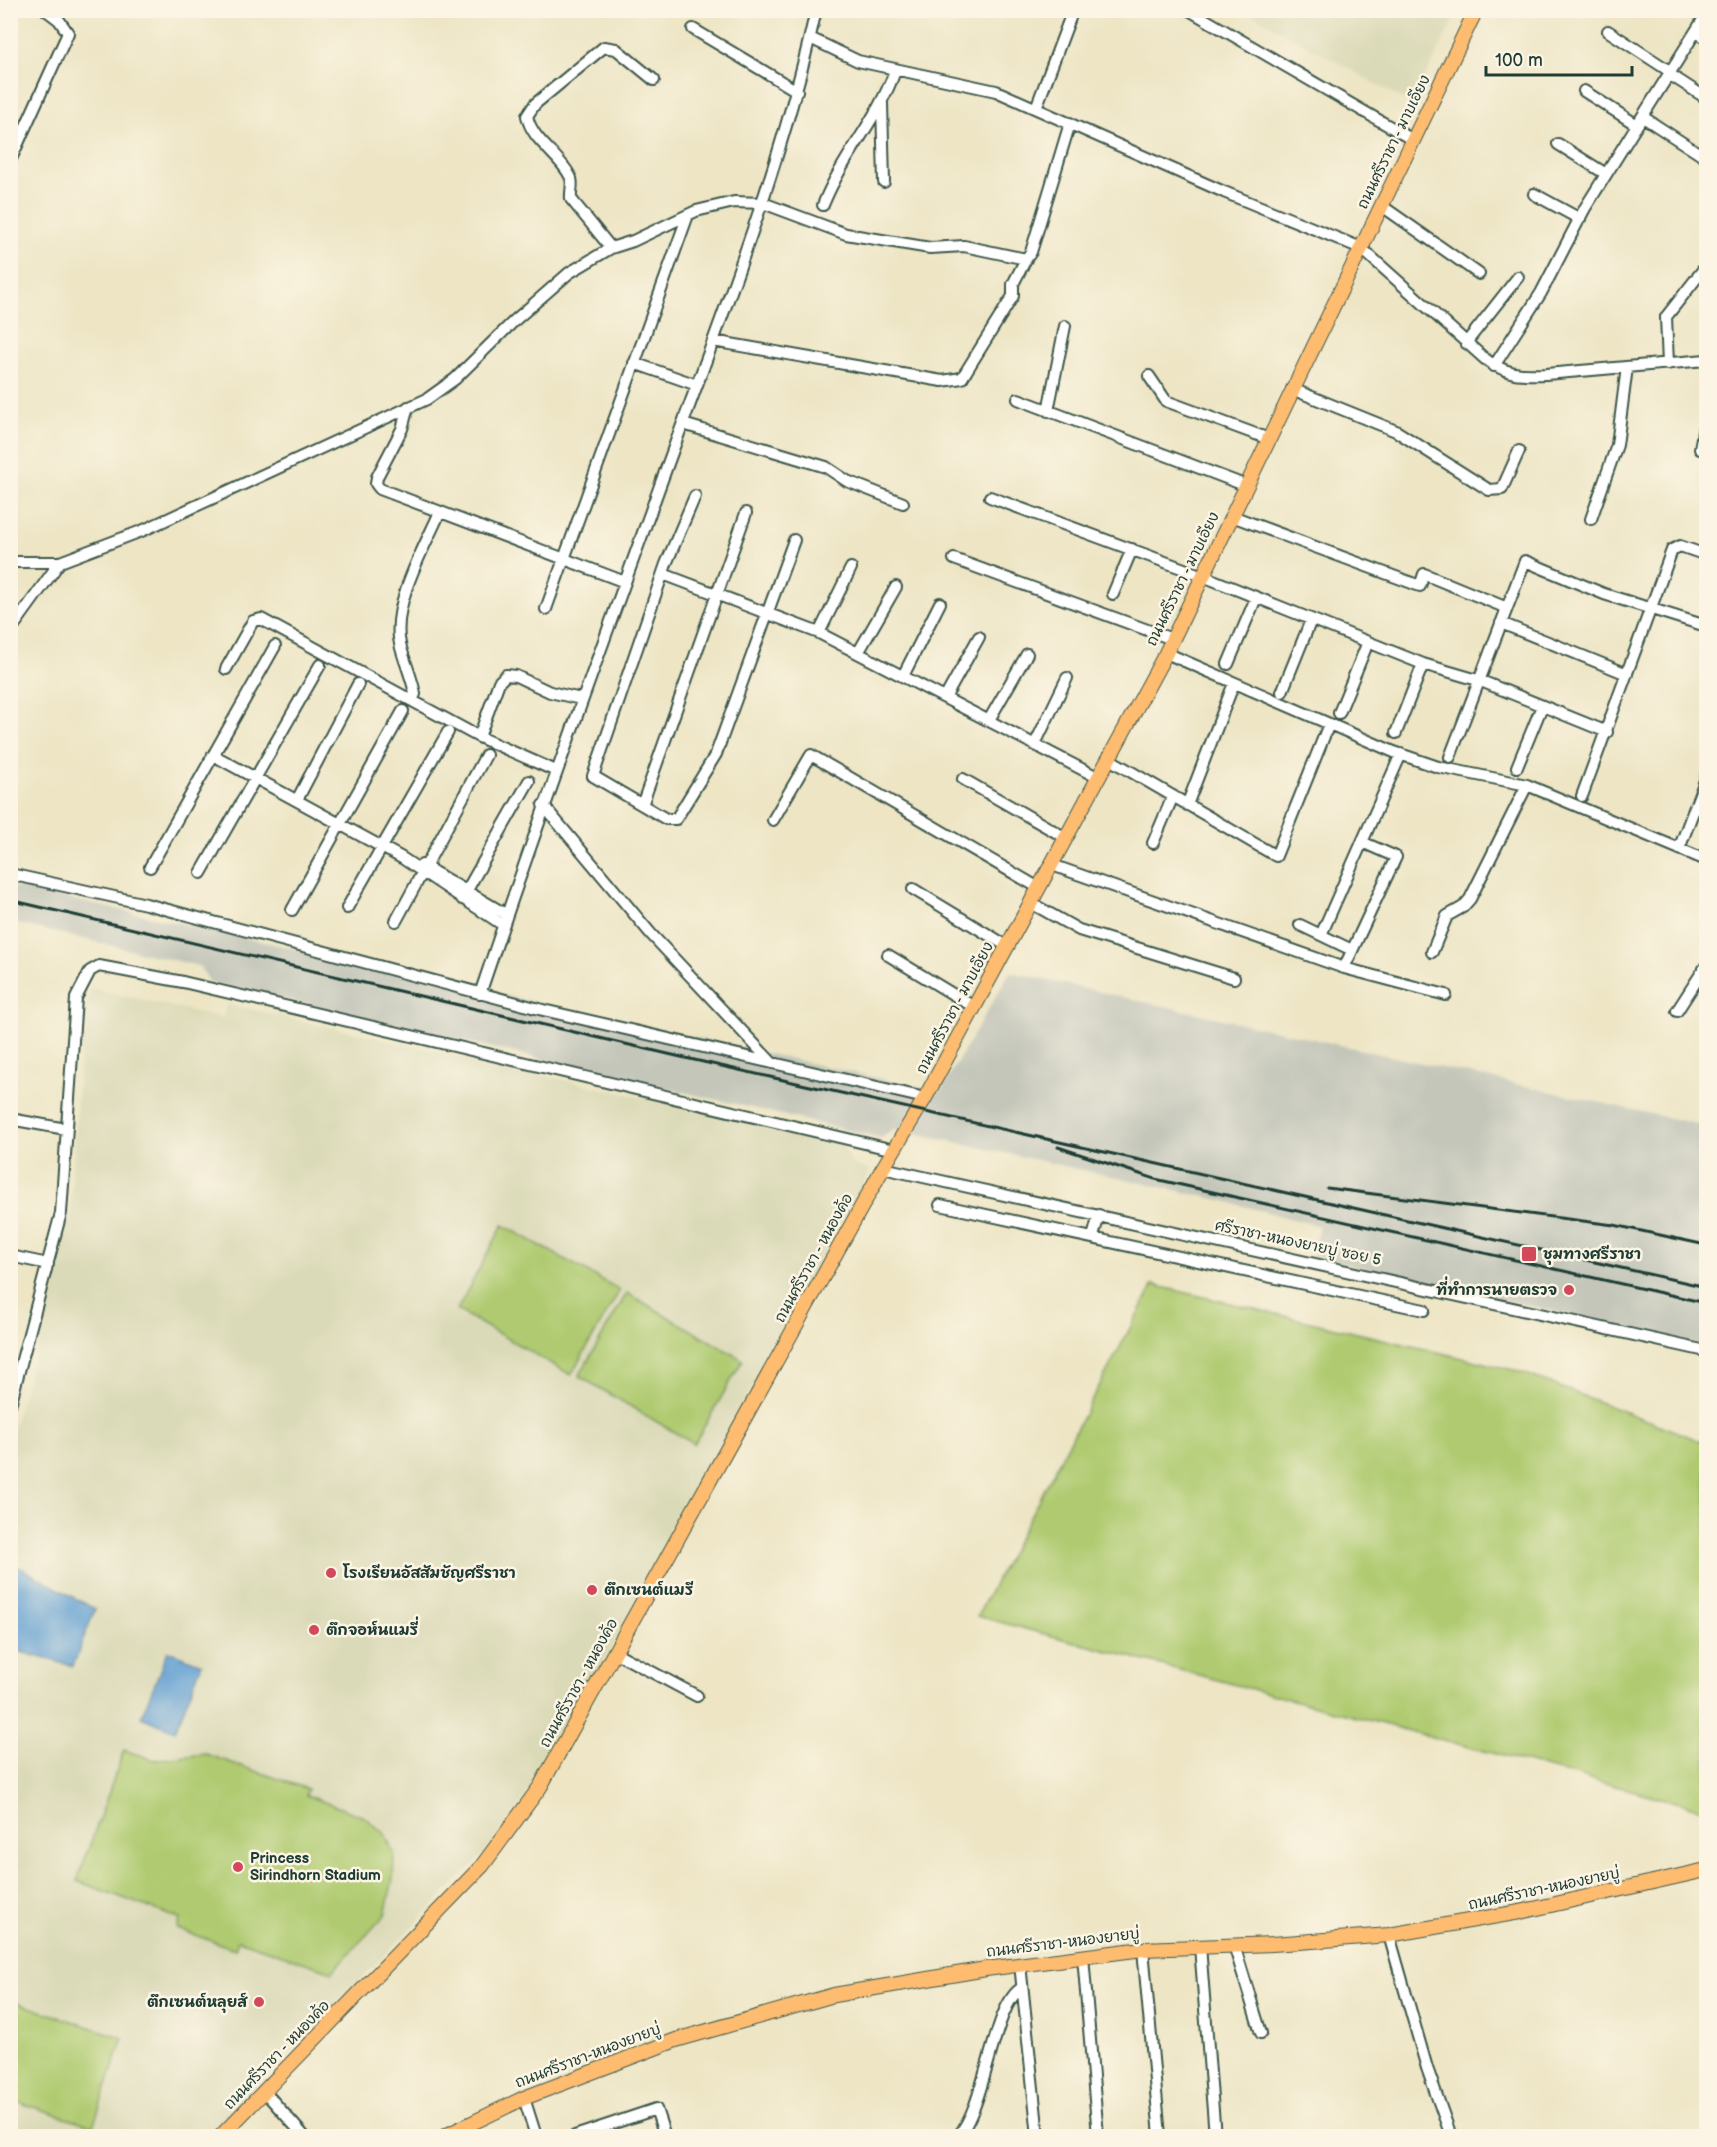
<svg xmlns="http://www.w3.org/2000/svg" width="1717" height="2147" font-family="'Balsamiq Sans','Playpen Sans Thai',sans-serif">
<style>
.built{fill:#dbdab8}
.industrial{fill:#c3c6b9}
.green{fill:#afca70;stroke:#678452;stroke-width:1.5}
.water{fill:#609fd2;stroke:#406e83;stroke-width:1.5}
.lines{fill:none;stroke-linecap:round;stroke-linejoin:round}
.minor-casing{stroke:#3e564a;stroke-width:14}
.major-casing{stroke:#3e564a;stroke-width:16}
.minor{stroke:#fff;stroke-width:10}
.major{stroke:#fdbc70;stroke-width:14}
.rail{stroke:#1f3d34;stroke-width:3}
.poi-dot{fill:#d1495b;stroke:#fcf5e5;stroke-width:2}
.labels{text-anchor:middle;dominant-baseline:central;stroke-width:5;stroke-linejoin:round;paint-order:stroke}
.street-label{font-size:15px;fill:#1f3d34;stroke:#fcf5e5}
.poi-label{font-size:15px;font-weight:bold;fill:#1f3d34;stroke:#fcf5e5;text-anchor:start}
</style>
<rect width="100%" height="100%" fill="#fcf5e5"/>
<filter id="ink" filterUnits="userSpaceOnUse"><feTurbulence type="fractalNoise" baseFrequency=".0167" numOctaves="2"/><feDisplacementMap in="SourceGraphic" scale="12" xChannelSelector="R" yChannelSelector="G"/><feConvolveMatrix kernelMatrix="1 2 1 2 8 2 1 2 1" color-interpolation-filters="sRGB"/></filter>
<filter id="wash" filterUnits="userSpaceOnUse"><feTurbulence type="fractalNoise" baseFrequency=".008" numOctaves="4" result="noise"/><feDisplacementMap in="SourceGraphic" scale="24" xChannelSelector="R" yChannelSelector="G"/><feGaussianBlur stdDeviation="1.35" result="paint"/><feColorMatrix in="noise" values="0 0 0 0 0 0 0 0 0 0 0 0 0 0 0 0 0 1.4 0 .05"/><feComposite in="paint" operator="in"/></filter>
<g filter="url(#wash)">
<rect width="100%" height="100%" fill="#ede5c4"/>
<path class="built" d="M1246,11H1458L1412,104Z
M90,988L223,1018L227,1004L840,1142L853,1164L870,1171L577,1711L539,1777L492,1845L208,2136H11V1435L38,1343L70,1210L82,1022Z"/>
<path class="industrial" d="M11,886L940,1092L1010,972L1706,1126V1346L1312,1256L1319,1226L1225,1201L895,1129L881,1138L210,982L199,966L11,922Z"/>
<path class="green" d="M503,1225L620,1290L571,1375L457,1310Z
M1153,1285L1518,1371L1706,1443V1810L977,1616Z
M627,1293L743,1360L694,1444L579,1376Z
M124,1750L154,1760L206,1754L308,1789L306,1795L364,1817L385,1834L394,1854L393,1879L385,1915L332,1972L238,1940L235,1949L177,1929L180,1919L77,1881Z
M11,2001L123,2038L93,2126L11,2100Z"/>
<path class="water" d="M11,1567H19L95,1609L73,1666L24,1653L11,1647Z
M168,1651L202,1664L175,1731L141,1717Z"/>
</g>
<g filter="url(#ink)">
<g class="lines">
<g class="minor-casing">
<path id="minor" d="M1189,10L1413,140
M693,29L797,91
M1608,31L1671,72
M1696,32L1706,38
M810,38L858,61L996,91L1224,192L1361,248L1485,359C1508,375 1519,375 1546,374L1706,360
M1669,74L1706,98
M1584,91L1637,125
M882,103L884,182
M1036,108L1073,10
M1643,117L1706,158
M1558,144L1606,174
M10,161L68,33L59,20L46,10
M1534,194L1580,219
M823,205C842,157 878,119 895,71
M1382,206L1479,274
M611,248L571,199C570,191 574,183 570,176C559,154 532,141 527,116L535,104L604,47L616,49L654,80
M713,341L942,381L962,378L1013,296V284L1026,259
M1466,343L1518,277
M634,363L697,385
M1668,364L1666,317L1706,266
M1494,366L1541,293L1585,208L1706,15
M1149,376L1166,401L1269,439
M1292,389L1396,431L1489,490L1502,489L1519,451
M1018,399L1247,486
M408,407L402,429L377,477L376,484L380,489L625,582
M1048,411L1065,326
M683,424L826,467L847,481L903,503
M1700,449L1706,415
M695,496L666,564L593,776L666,819H676L716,754L794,540
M990,497L1203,576L1423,664L1481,681L1607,732
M1232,516L1420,586L1424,574L1507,608
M1591,519L1617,445L1627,367
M954,559L1172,639
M10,562H60L144,530L427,399L455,379L514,321L569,273L611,248L633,241L696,211L734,202L763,203L846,234L930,248L964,246L1026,259L1031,252L1070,123
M663,574L819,633L1099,778
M1113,594L1132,549
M546,609L688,215
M1501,623L1627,674
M10,631L60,562
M819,633L851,568
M858,653L896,587
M1166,653L1394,752L1438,767L1527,785L1706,860
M1228,664L1256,598
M226,669L253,621L261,619L479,737L556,771
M903,676L940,603
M1282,692L1311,620
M945,698L979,637
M412,701L415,694C412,677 404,661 400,644C391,605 424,548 440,512
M1339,713L1368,642
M989,720L1027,654
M1396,733L1423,664
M479,737L499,682L506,675L516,676L550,692L581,699
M1035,744L1067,678
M213,755L402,858L503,925
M1450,757L1525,561L1604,594L1706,626
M1109,759L1276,856L1329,724
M1517,767L1542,706
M963,779L1066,838
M1582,796L1672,550L1680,546L1706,555
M297,800L358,684
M543,805L651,934L772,1063
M642,805L746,513
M1187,805L1234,683
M773,820L811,755L1039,888
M1153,843L1173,796
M1679,849L1706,778
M422,865L507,915
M1052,865L1344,968L1446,995
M150,867L275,646
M201,873L320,665
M10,874L146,904L543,1010L925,1098
M913,889L1007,946
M462,899L529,781
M1031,903L1079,930L1234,978
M347,908L448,732
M292,910L403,711
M396,921L486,755
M1300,925L1352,950
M1321,935L1401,754
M1432,952L1447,916L1463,907L1470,899L1527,785
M888,955L974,1007
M1344,968L1396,857L1362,842
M480,994C542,810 608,629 674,447C727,303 783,160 816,10
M1677,1011L1706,966
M10,1119L66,1129
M883,1168L1706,1351
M940,1205L1424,1310
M1093,1237L1099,1215
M10,1256L48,1264
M10,1405L61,1213L76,998L90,971L99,966L183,982L894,1150
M616,1653L697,1696
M1389,1935L1427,2068L1451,2136
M1234,1945L1261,2033
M1200,1946L1215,2136
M1143,1949L1160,2136
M1083,1956L1098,2136
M1020,1964L1038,2136
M264,2091L304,2136
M524,2098L536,2136
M575,2136L656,2109L665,2136
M958,2136C986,2107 993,2003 1022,1988"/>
</g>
<g class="major-casing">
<path id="major" d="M221,2136L482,1866L540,1787L883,1168L925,1098L1166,653L1476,10
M445,2136L524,2098L676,2040L834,1995L986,1969L1143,1949L1273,1944L1389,1935L1520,1912L1706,1870"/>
</g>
<use href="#minor" class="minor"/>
<use href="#major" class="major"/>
<path class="rail" d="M10,900L681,1057L1706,1287
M1058,1147L1155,1179L1706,1303
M1327,1188L1614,1225L1706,1245"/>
</g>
</g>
<g class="poi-dot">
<rect x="1521" y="1246" width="16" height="16" rx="3"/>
<circle cx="1569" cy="1290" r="6"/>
<circle cx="331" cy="1573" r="6"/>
<circle cx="592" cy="1590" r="6"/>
<circle cx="314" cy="1630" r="6"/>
<circle cx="238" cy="1867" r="6"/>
<circle cx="259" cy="2002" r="6"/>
</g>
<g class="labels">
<g class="street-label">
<text transform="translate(1394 142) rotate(-64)">ถนนศรีราชา - มาบเอียง</text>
<text transform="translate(1183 579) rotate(-64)">ถนนศรีราชา - มาบเอียง</text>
<text transform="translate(955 1008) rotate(-62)">ถนนศรีราชา - มาบเอียง</text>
<text transform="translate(1298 1243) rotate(12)">ศรีราชา-หนองยายบู่ ซอย 5</text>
<text transform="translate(814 1258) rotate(-61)">ถนนศรีราชา - หนองค้อ</text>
<text transform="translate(579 1683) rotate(-61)">ถนนศรีราชา - หนองค้อ</text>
<text transform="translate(1544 1889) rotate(-12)">ถนนศรีราชา-หนองยายบู่</text>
<text transform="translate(1063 1943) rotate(-7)">ถนนศรีราชา-หนองยายบู่</text>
<text transform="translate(277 2055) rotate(-46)">ถนนศรีราชา - หนองค้อ</text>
<text transform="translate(588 2056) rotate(-21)">ถนนศรีราชา-หนองยายบู่</text>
</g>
<g class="poi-label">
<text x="1543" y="1254">ชุมทางศรีราชา</text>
<text x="1557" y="1290" text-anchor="end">ที่ทำการนายตรวจ</text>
<text x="343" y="1573">โรงเรียนอัสสัมชัญศรีราชา</text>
<text x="604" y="1590">ตึกเซนต์แมรี</text>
<text x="326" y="1630">ตึกจอห์นแมรี่</text>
<text x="250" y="1858">Princess<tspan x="250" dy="17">Sirindhorn Stadium</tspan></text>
<text x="247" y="2002" text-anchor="end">ตึกเซนต์หลุยส์</text>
</g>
</g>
<rect width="1717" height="2147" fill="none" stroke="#fcf5e5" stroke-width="36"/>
<path d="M1486 66v9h146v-9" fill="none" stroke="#1f3d34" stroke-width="3"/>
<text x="1495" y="66" font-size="18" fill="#1f3d34" stroke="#fcf5e5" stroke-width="4.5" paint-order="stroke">100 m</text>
</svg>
